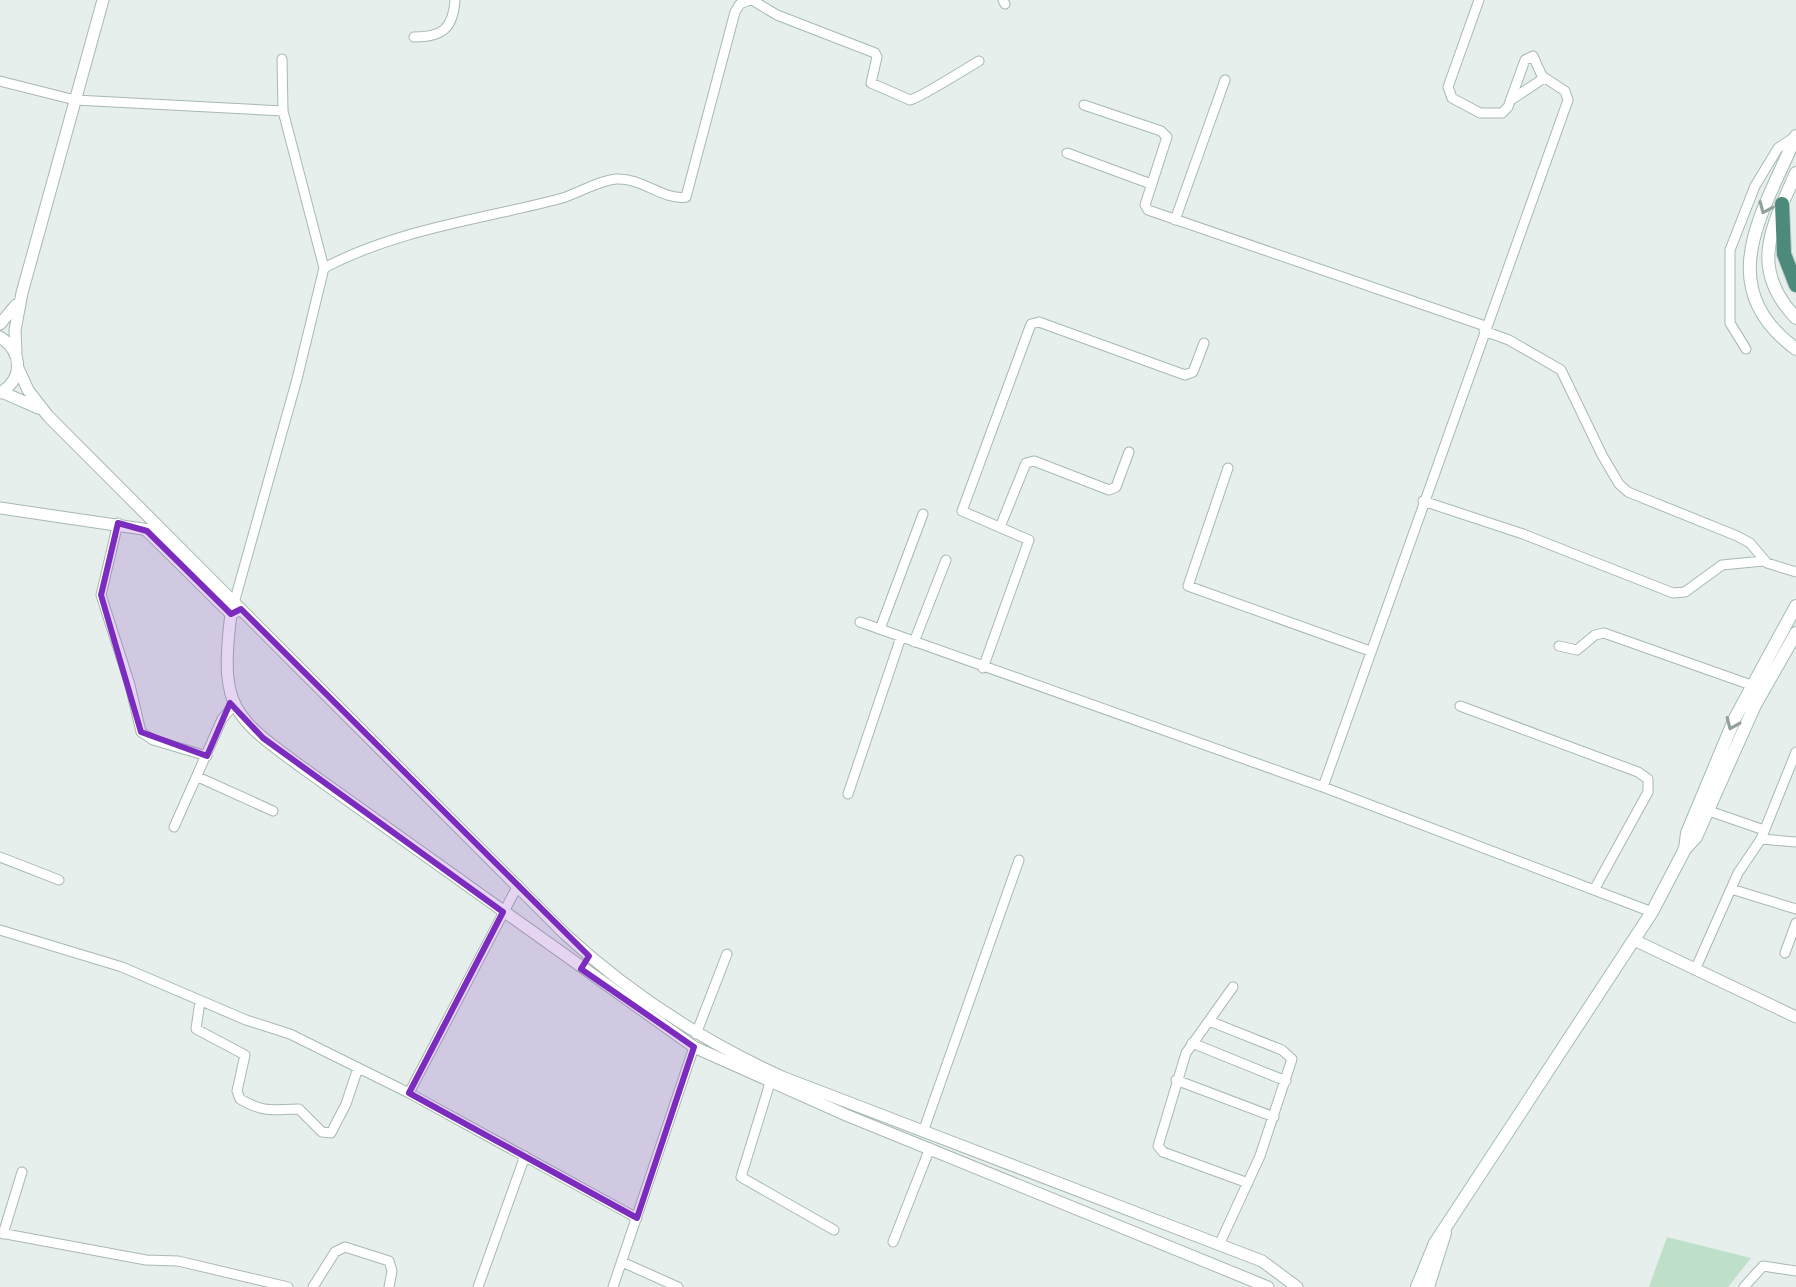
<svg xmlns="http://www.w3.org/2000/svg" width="1796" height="1287" font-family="Manrope,sans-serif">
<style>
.green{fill:#bfe0c8}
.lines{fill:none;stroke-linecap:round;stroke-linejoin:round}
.minor-casing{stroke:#a8b8b2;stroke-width:11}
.tertiary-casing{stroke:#a8b8b2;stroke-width:13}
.secondary-casing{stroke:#a4bbb3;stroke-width:14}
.trunk-casing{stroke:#c2cac8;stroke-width:16}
.minor{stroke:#fff;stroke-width:9}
.tertiary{stroke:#fff;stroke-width:11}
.secondary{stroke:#fff;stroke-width:12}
.trunk{stroke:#4c8a7c;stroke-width:14}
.oneway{stroke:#92a09c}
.marked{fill:#7b2cbf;fill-opacity:0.2;stroke:#7b2cbf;stroke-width:6;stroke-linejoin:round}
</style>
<rect width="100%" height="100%" fill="#e6efeb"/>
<path class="green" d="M1667,1237L1751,1258L1728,1287H1649Z"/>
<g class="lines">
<g class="minor-casing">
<path id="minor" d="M752,0L777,15L875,53L877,57L871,83L910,100C918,99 967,68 979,61
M1003,0L1005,4
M414,37C442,37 453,29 455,0
M0,81L75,100L283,111
M1511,100L1544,78
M1084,105L1161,131L1167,137L1145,205L1148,210L1485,326
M1067,153L1151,184
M1175,220L1225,80
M324,268C398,229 479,220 559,199C578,194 596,181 616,179C641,177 664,201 686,197L735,12L740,4L750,0
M1484,331L1509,340L1561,370L1602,455L1619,484L1628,492L1737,536L1750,543L1767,563L1796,572
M1746,349L1730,323V250L1755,186L1778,148L1796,136
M1228,468L1188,586L1370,651
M1423,501L1523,534L1673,593L1685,592L1722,565L1763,561
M118,523L101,595L130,685L141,732L153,740L207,756
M1000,527L1026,463L1034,461L1109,490L1116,487L1129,452
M234,603L297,379L324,268L283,111L282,59
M860,622L1323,787L1652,912
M880,629L923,514
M914,642L946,560
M1559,646L1577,650L1595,635L1604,633L1751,685
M983,668L1029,540L962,511L1031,324L1039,322L1185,375L1193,372L1204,343
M1460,706L1638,772L1648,779V792L1594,890
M1796,752L1761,839L1796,842
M198,777L273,811
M1323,787L1568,100L1565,91L1542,76L1533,56L1525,60L1508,107L1502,113H1480L1452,98L1448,87L1479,0
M848,794L901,637
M1709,811L1764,830
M174,827L222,719L233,706
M0,857L59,880
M1731,889L1796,909
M0,930L122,967L246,1020L290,1034L409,1093L637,1218
M1785,953L1796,923
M1695,970L1738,873L1761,839
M1233,987L1186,1053L1158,1146L1163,1152L1248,1183
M200,1001L196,1029L245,1055L237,1091L240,1099C266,1114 273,1109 299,1109L322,1132L331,1133L346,1104L358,1068
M1209,1021L1282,1050L1292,1059L1260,1156L1219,1245
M696,1034L727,954
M1192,1043L1286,1081
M1176,1080L1274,1117
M770,1083L741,1177L834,1230
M409,1093L518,885
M923,1132L1019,860
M0,1233L146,1260L178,1261L288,1287
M3,1234L22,1172
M893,1242L930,1148
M622,1262L678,1287
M313,1287L335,1252L345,1247L389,1261L392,1271L389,1287
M478,1287L525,1156
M613,1287L694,1047
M1744,1287L1763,1266L1796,1271"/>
</g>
<g class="tertiary-casing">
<path id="tertiary" d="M0,324L16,305
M0,337C23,352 24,379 0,393
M16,353L15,330L22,293L103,0
M18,368L28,390L48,416L565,934C631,995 701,1040 782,1077L1262,1261L1297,1287
M2,392L38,408
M0,508L163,532
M147,531L231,614
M241,609L231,614L230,622C220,709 235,718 303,768L694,1047L846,1115L1268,1287
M1634,940L1796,1017"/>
</g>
<g class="secondary-casing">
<path id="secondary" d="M1796,136C1763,213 1711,286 1796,349
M1796,173C1772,227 1748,268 1796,318
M1684,850L1696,837L1755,705L1796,633
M1417,1287L1435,1243L1652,912L1685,849L1687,833L1735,718L1796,606
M1428,1287L1445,1233"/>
</g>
<g class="trunk-casing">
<path id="trunk" d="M1782,204L1784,254L1796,285"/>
</g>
<use href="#minor" class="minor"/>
<use href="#tertiary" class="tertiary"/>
<use href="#secondary" class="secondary"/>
<use href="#trunk" class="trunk"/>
</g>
<defs><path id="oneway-chevron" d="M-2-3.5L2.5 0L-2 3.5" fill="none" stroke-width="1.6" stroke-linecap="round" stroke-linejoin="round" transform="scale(2)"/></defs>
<g class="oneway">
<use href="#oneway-chevron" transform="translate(1765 208) rotate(113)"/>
<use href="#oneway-chevron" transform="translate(1732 724) rotate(113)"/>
</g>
<path class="marked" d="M118,523L147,531L231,614L241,609L589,956L581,969L694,1047L637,1218L409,1093L503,912L263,738L230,703L207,756L141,732L101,595Z"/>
</svg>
